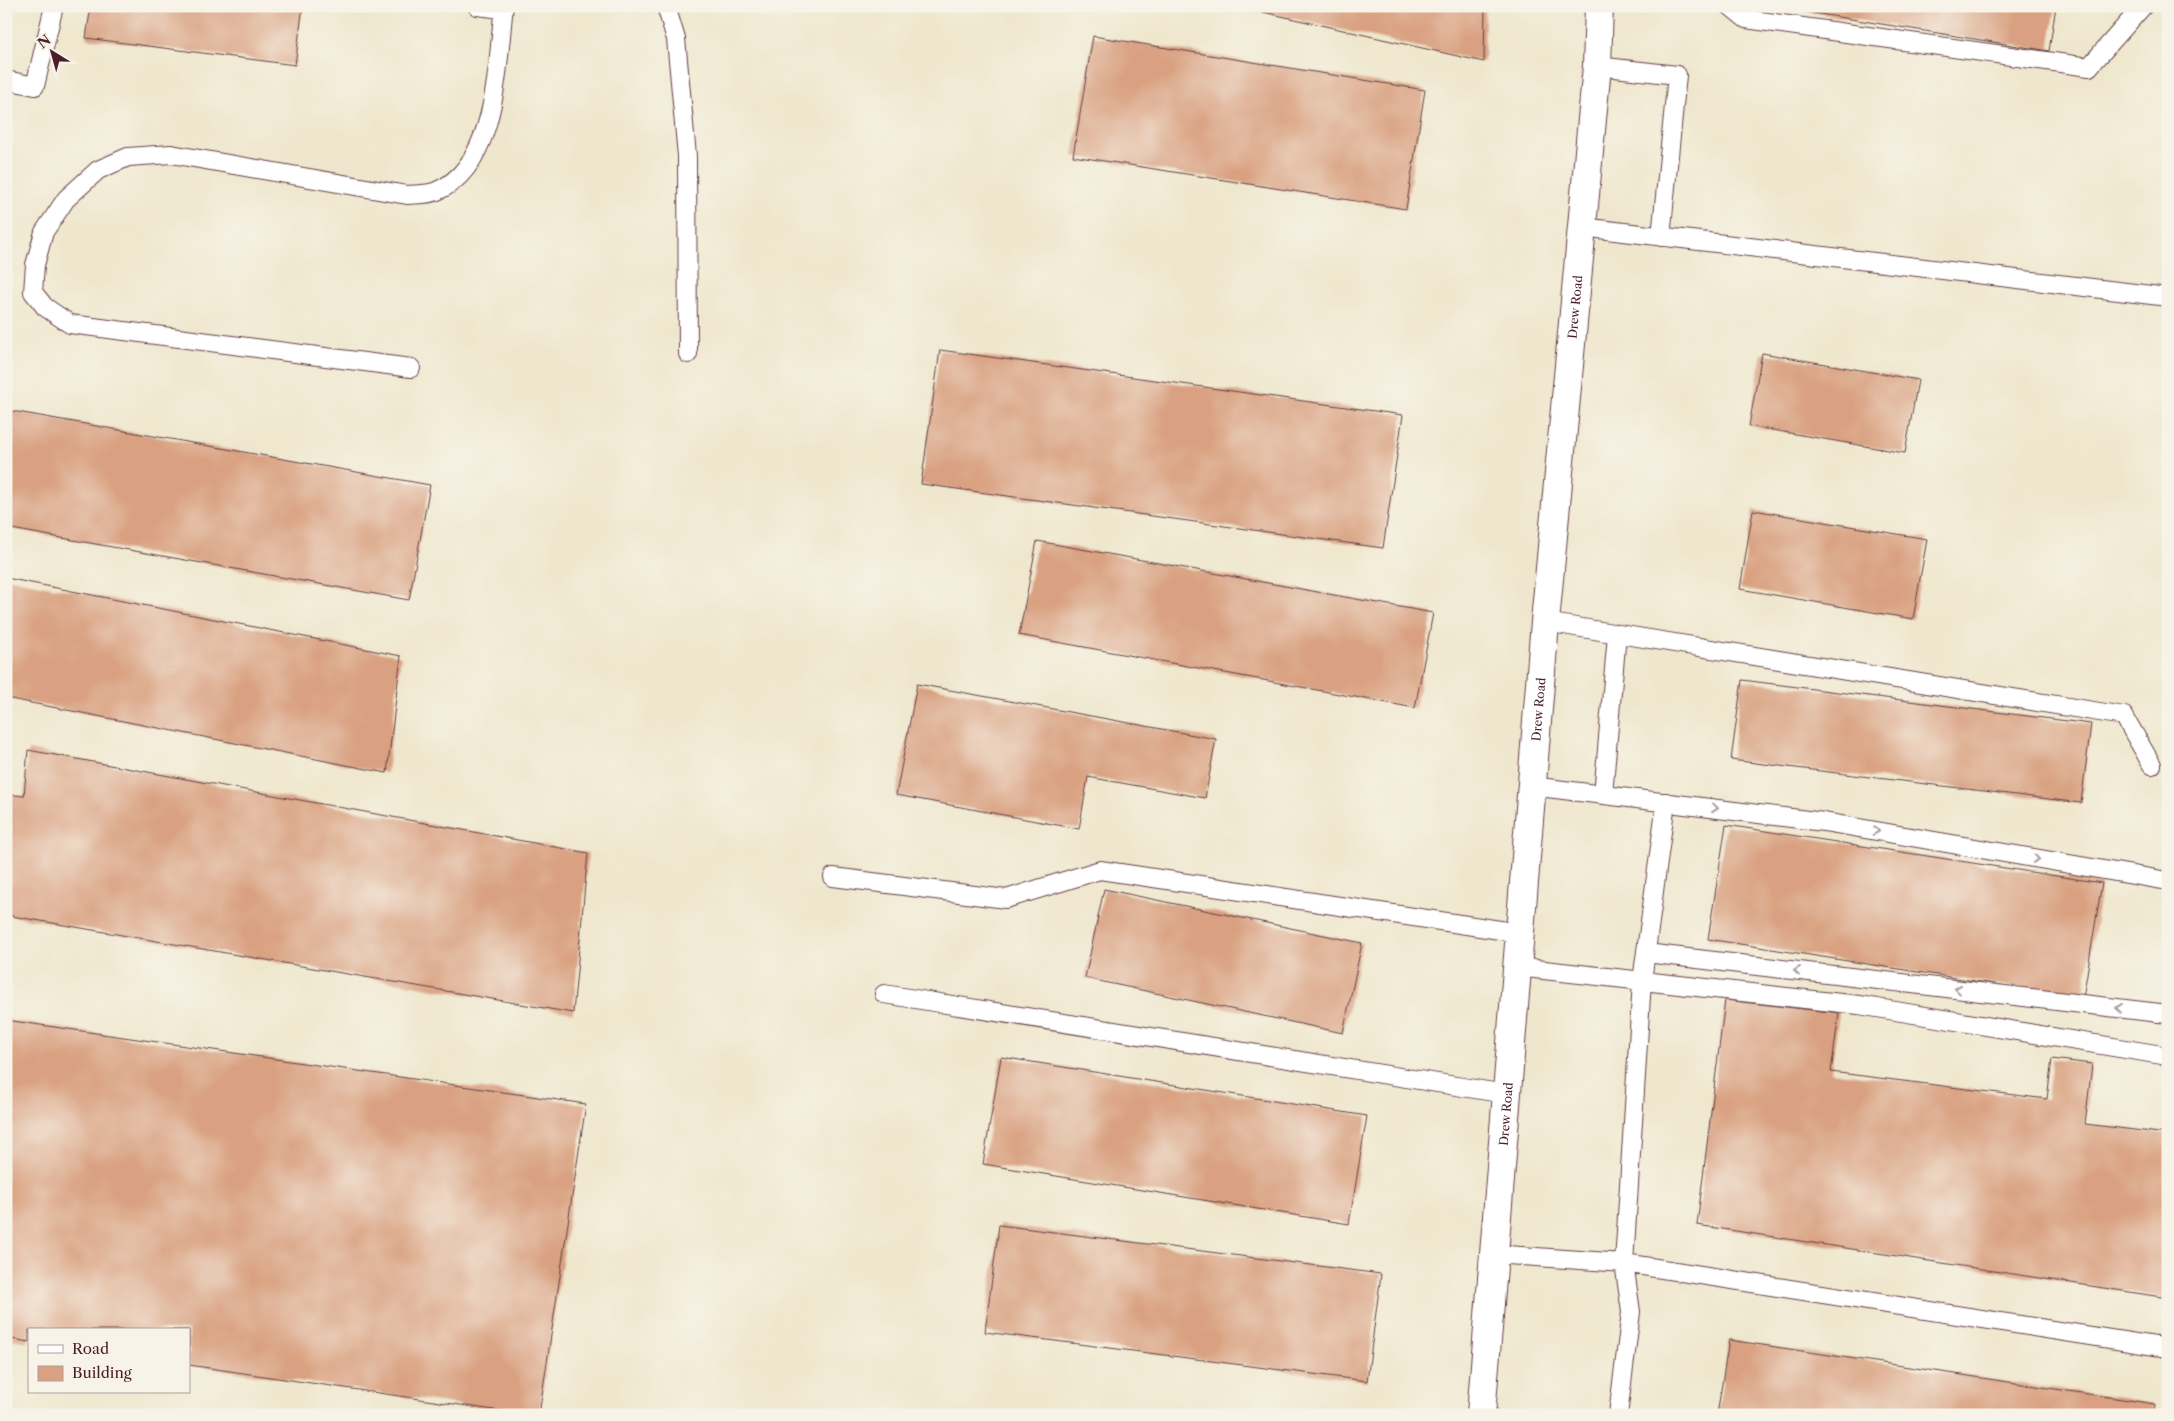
<svg xmlns="http://www.w3.org/2000/svg" width="2174" height="1421" font-family="'Libre Caslon Text',serif">
<style>
.building{fill:#d9a181}
.lines{fill:none;stroke-linecap:round;stroke-linejoin:round}
.lane-casing{stroke:#633d43;stroke-width:20}
.secondary-casing{stroke:#633d43;stroke-width:30}
.lane{stroke:#fff;stroke-width:18}
.secondary{stroke:#fff;stroke-width:28}
.oneway{stroke:#ae9aa0}
.labels{text-anchor:middle;dominant-baseline:central;stroke-width:4;stroke-linejoin:round;paint-order:stroke}
.street-label{font-size:12px;fill:#4a1f2b;stroke:#f7f3e8}
</style>
<rect width="100%" height="100%" fill="#f7f3e8"/>
<filter id="ink" filterUnits="userSpaceOnUse"><feTurbulence type="fractalNoise" baseFrequency=".02" numOctaves="2"/><feDisplacementMap in="SourceGraphic" scale="10" xChannelSelector="R" yChannelSelector="G"/><feConvolveMatrix kernelMatrix="1 2 1 2 8 2 1 2 1" color-interpolation-filters="sRGB"/></filter>
<filter id="wash" filterUnits="userSpaceOnUse"><feTurbulence type="fractalNoise" baseFrequency=".0096" numOctaves="4" result="noise"/><feDisplacementMap in="SourceGraphic" scale="20" xChannelSelector="R" yChannelSelector="G"/><feGaussianBlur stdDeviation="1.12" result="paint"/><feColorMatrix in="noise" values="0 0 0 0 0 0 0 0 0 0 0 0 0 0 0 0 0 1.4 0 .05"/><feComposite in="paint" operator="in"/></filter>
<g filter="url(#wash)">
<rect width="100%" height="100%" fill="#efe7cd"/>
<g id="blocks">
<path class="building" d="M91,6H303L295,65L86,38Z
M1241,6H1485L1484,62L1241,7Z
M1770,6H2056L2049,51Z
M1093,36L1425,90L1406,209L1073,156Z
M940,350L1403,415L1383,548L921,484Z
M1762,353L1918,380L1905,453L1749,426Z
M6,410L430,485L409,600L6,528Z
M1753,510L1927,539L1913,619L1740,589Z
M1037,541L1433,613L1415,708L1019,635Z
M6,578L401,656L387,773L6,698Z
M1742,680L2091,724L2081,803L1731,760Z
M917,684L1216,739L1205,798L1088,777L1079,829L896,795Z
M28,750L588,853L573,1013L6,915V794L24,796Z
M1726,825L2102,883L2083,998L1708,939Z
M1104,889L1362,943L1343,1033L1085,978Z
M1725,1000L1839,1013L1831,1072L2047,1099L2052,1059L2092,1064L2085,1124L2168,1134V1298L1697,1225Z
M6,1020L586,1104L539,1415H528L189,1365V1330H29V1342L6,1338Z
M1001,1057L1367,1116L1349,1224L983,1164Z
M999,1225L1381,1274L1367,1381L985,1332Z
M1729,1340L2155,1404L2153,1415H1717Z
M1080,1410L1102,1414V1415H1079Z"/>
</g>
</g>
<g filter="url(#ink)">
<use href="#blocks" fill-opacity="0" stroke="#633d43" stroke-width="1"/>
<g class="lines">
<g class="lane-casing">
<path id="lane" d="M477,6L503,9
M666,6L676,39L687,156L688,354
M1730,6L1746,19L2089,67L2143,6
M1597,66L1677,75L1661,237
M6,80L35,86L54,6
M1582,227L2168,297
M411,368L70,324L45,307L33,292L35,265L44,232L66,199L98,170L128,157L171,154L407,195C416,194 428,195 437,191C498,165 497,62 504,6
M1545,622L2124,716L2152,765
M1531,786L1824,822L2168,881
M1603,795L1617,634
M1666,802L1642,981L1624,1263L2168,1348
M833,877L1006,899L1100,870L1520,933
M1646,953L2168,1014
M1517,967L1859,1005L2168,1056
M884,994L1506,1094
M1493,1254L1624,1263L1631,1312L1618,1415"/>
</g>
<g class="secondary-casing">
<g id="secondary">
<path id="s1" d="M1481,1415L1545,622L1597,66L1599,6"/>
</g>
</g>
<use href="#lane" class="lane"/>
<use href="#secondary" class="secondary"/>
</g>
<defs><path id="oneway-chevron" d="M-2-3.5L2.5 0L-2 3.5" fill="none" stroke-width="1.6" stroke-linecap="round" stroke-linejoin="round" transform="scale(1.25)"/></defs>
<g class="oneway">
<use href="#oneway-chevron" transform="translate(1715 808) rotate(7)"/>
<use href="#oneway-chevron" transform="translate(1876 831) rotate(10)"/>
<use href="#oneway-chevron" transform="translate(2036 859) rotate(10)"/>
<use href="#oneway-chevron" transform="translate(1797 971) rotate(-173)"/>
<use href="#oneway-chevron" transform="translate(1958 989) rotate(-173)"/>
<use href="#oneway-chevron" transform="translate(2119 1008) rotate(-173)"/>
</g>
</g>
<g class="labels">
<g class="street-label">
<text stroke="none"><textPath href="#s1" startOffset="1112">Drew Road</textPath></text>
<text stroke="none"><textPath href="#s1" startOffset="708">Drew Road</textPath></text>
<text stroke="none"><textPath href="#s1" startOffset="302">Drew Road</textPath></text>
</g>
</g>
<rect width="2174" height="1421" fill="none" stroke="#f7f3e8" stroke-width="25"/>
<rect x="28" y="1328" width="162" height="65" fill="#f7f3e8" stroke="#b29e9c"/>
<rect x="38" y="1345" width="25" height="8" fill="#ffffff" stroke="#b29e9c"/>
<text x="72" y="1354" font-size="15" fill="#4a1f2b">Road</text>
<rect x="38" y="1366" width="25" height="15" fill="#d9a181" stroke="#b29e9c"/>
<text x="72" y="1378" font-size="15" fill="#4a1f2b">Building</text>
<g transform="translate(52 52) rotate(323)" stroke="#f7f3e8" stroke-width="4" paint-order="stroke">
<path d="M0-4L9 19L0 12L-9 19Z" fill="#4a1f2b"/>
<text y="-8" font-size="14" font-weight="bold" text-anchor="middle" fill="#4a1f2b">N</text>
</g>
</svg>
